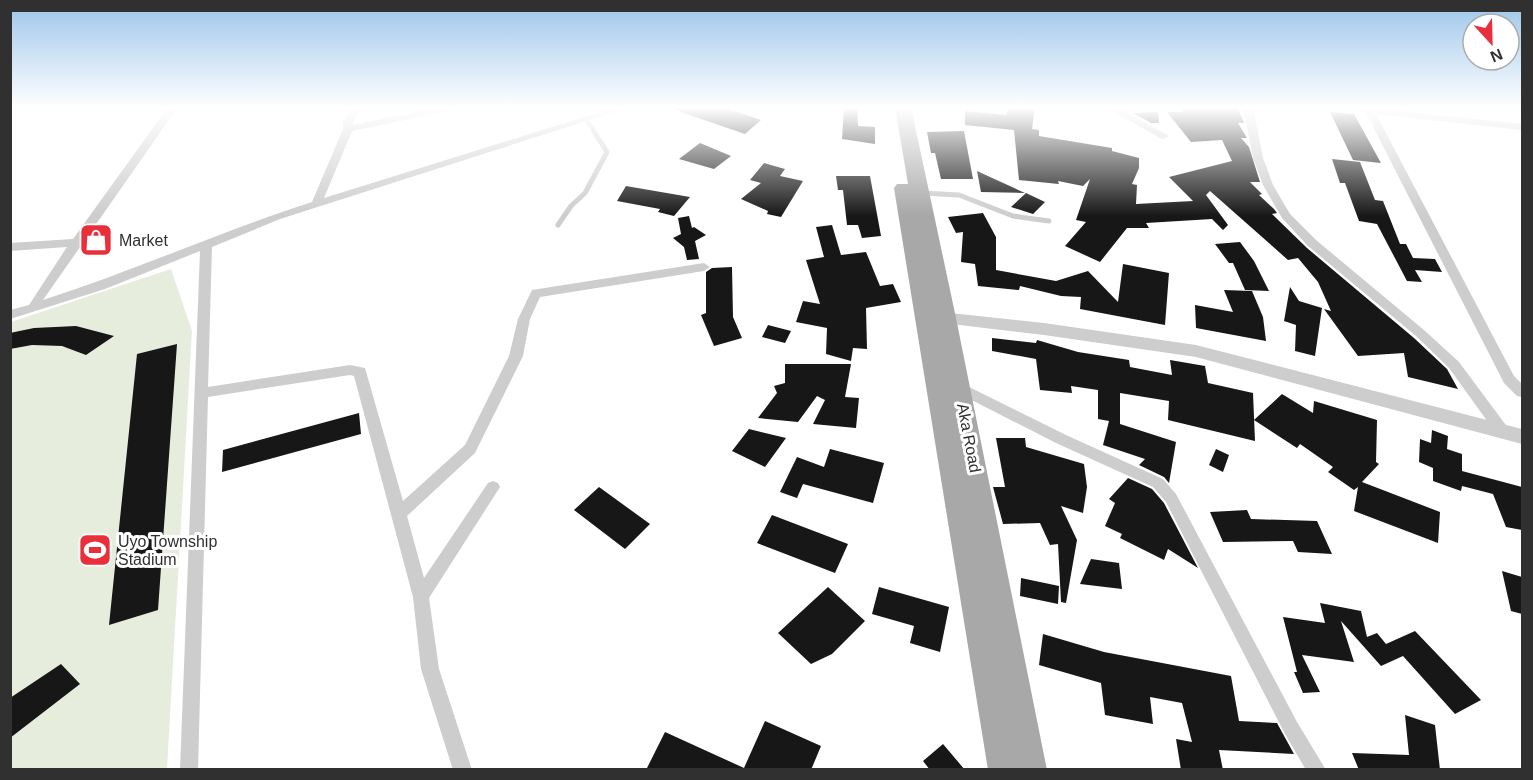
<svg xmlns="http://www.w3.org/2000/svg" width="1533" height="780" font-family="Helvetica,sans-serif">
<style>
.green{fill:#e6eddd}
.building{fill:#171717}
.lines{fill:none;stroke-linecap:round;stroke-linejoin:round}
.service{stroke:#cdcdcd;stroke-width:5}
.minor{fill:#cdcdcd;fill-rule:evenodd}
.tertiary{fill:#cdcdcd;fill-rule:evenodd}
.primary{fill:#a8a8a8;fill-rule:evenodd}
.labels{text-anchor:middle;dominant-baseline:central;stroke-width:6;stroke-linejoin:round;paint-order:stroke}
.poi-label{font-size:16px;fill:#303030;stroke:#fff;text-anchor:start}
.street-label{font-size:16px;fill:#303030;stroke:#fff}
</style>
<rect width="100%" height="100%" fill="#fff"/>
<path class="green" d="M171,269L192,331L167,769H11V322Z"/>
<path class="building" d="M672,107H723L761,120L745,134L672,109Z
M844,107H857L858,126L875,127V144L842,139Z
M1009,107H1035L1032,129L1039,130V136L1112,148V151L1139,158V168L1132,184L1137,185L1136,204L1193,201L1169,177L1232,161L1222,140L1191,142L1167,112H1183L1179,107L1238,108L1244,123H1238L1247,138H1241L1249,147L1260,182H1250L1262,194L1259,195L1274,209L1277,213L1272,214L1307,248L1414,338L1447,369L1458,389L1408,377L1404,353L1358,356L1324,309L1331,311L1318,282L1298,258L1288,260L1210,191L1206,195L1228,225L1223,230L1212,219L1146,223L1149,228H1127L1100,262L1065,246L1086,222L1076,220L1090,179L1083,186L1058,181L1059,184L1019,180L1014,130L965,125V111L1006,115Z
M1158,112L1159,123H1151L1133,113Z
M1330,112L1354,114L1381,163L1353,160Z
M964,131L973,179H941L935,153H931L927,132Z
M700,143L731,156L714,169L679,159Z
M1332,159L1360,162L1375,200L1383,201L1400,244H1406L1413,258L1435,259L1442,272L1415,270L1422,282L1407,281L1377,224L1359,221L1345,183H1340Z
M764,163L785,169L780,176L803,181L781,217L767,214L768,211L741,199L761,183L750,180Z
M977,171L1025,193L981,192Z
M836,176H870L881,236L862,238L858,225H847L843,190H838Z
M626,186L690,197L674,216L658,212L660,209L617,201Z
M1026,193L1045,202L1033,214L1011,207Z
M983,213L996,237V270L1056,281L1088,271L1118,302L1123,264L1169,273L1165,325L1080,309L1081,297L1061,296L1020,286L1019,290L978,286L975,264L961,262L963,232L956,233L948,217Z
M689,216L692,228L694,227L706,235L695,241L699,259L687,260L684,247L673,238L681,234L678,218Z
M832,225L841,255L866,252L880,286L893,284L901,302L866,308L867,349L853,348L851,361L826,354L827,328L796,322L803,301L820,304L806,260L824,257L816,227Z
M1240,242L1254,261L1269,291L1245,290L1233,263H1229L1215,244Z
M732,267L733,317L742,338L714,346L701,315L706,313V272L712,268Z
M1290,287L1299,301L1322,308L1315,356L1295,351L1296,325L1284,321Z
M1224,290L1252,291L1263,317L1266,341L1196,328L1195,305L1233,312Z
M768,325L791,331L785,343L762,337Z
M76,326L114,336L86,355L62,346L32,345L10,349V333L34,328Z
M992,338L1036,343L1037,340L1078,352L1129,360L1130,367L1172,375L1170,360L1205,366L1208,383L1253,393L1255,441L1168,420L1169,401L1120,393V424L1176,442L1169,483L1164,477L1139,465L1145,459L1103,445L1109,421L1098,419V390L1071,386L1072,393L1040,390L1036,359L992,351Z
M177,344L158,610L109,625L137,354Z
M785,364H851L845,397L859,398L856,428L813,424L825,400L817,396L798,422L758,418L777,393L774,386L785,383Z
M1282,394L1313,413L1314,401L1377,420L1376,462L1379,464L1362,482L1440,512L1438,543L1354,511L1358,487L1354,490L1328,472L1333,467L1300,444L1297,448L1254,420Z
M359,413L361,434L222,472L223,450Z
M749,429L786,438L765,467L732,451Z
M1432,430L1448,436L1447,449L1462,454V471L1522,487V530L1506,527L1493,494L1462,486L1461,491L1433,481V468L1419,462L1420,439L1431,443Z
M996,438H1025L1026,447L1084,464L1087,487L1083,513L1061,506L1077,540L1066,603L1061,602L1058,544L1050,545L1040,523L1003,524L993,487H1005Z
M830,449L884,463L873,503L803,484L797,498L780,492L797,457L824,467Z
M1216,449L1229,455L1223,472L1209,465Z
M1128,478L1152,489L1164,503L1198,568L1168,549L1164,560L1120,538L1122,534L1105,526L1115,503L1109,499Z
M599,487L650,524L625,549L574,510Z
M1247,510L1251,519L1317,521L1332,554L1298,552L1293,541L1223,542L1210,512Z
M772,515L848,544L835,573L757,543Z
M1091,559L1119,563L1122,589L1080,584Z
M1502,571L1522,577V614L1511,611Z
M1021,578L1059,586L1058,604L1020,596Z
M828,587L865,621L832,654L811,664L778,633Z
M879,587L949,607L940,652L910,643L914,626L872,614Z
M1320,603L1361,611L1367,637L1377,633L1386,644L1415,631L1481,700L1455,714L1403,656L1381,666L1341,621L1354,662L1302,655L1320,692L1303,693L1294,672H1297L1283,617L1325,623Z
M1043,634L1104,652L1231,676L1239,721L1277,723L1294,754L1219,750L1223,770H1181L1176,739L1192,742L1182,703L1150,697L1153,724L1105,715L1101,683L1039,665Z
M61,664L80,684L10,738V698Z
M1405,715L1435,725L1440,770H1359L1352,753L1409,755Z
M765,721L821,746L811,770H646L665,732L744,768Z
M943,744L965,770H930L923,761Z"/>
<g class="lines">
<path class="service" d="M922,193L959,195L1013,216L1049,221
M558,225L571,206L585,193L607,152L586,119"/>
<path class="minor" d="M168,107H178L43,300C134,271 221,231 312,202L343,129V121L352,107H362L353,121V125L440,107H458L453,110L352,131L324,198L616,107H630L280,219L212,247L208,387L350,365L365,368L403,501L465,445L509,356L518,319L532,290L704,263L710,267L704,271L540,297L530,319L523,356L475,453L407,516L424,578L488,483L493,481L498,483L500,487L429,598L439,669L472,770H453L421,669L413,597L354,376L350,375L208,397L198,770H180L200,251L105,289L10,319V310L29,305L67,247L10,251V243L73,239Z
M1105,107H1117L1169,136L1164,139L1160,138Z
M1243,107H1253L1263,158L1273,185L1290,214L1316,240L1424,330L1459,362L1508,428L1510,432L1508,436H1498L1449,368L1416,336L1308,246L1282,218L1263,185L1253,158Z
M1363,107L1522,124V130L1376,114L1514,376L1522,384V397L1517,396L1504,383Z
M959,382L1066,435L1163,479L1176,494L1297,722L1326,770H1306L1285,734L1166,502L1153,487L1056,443L954,391L952,387L954,383Z"/>
<path class="tertiary" d="M932,311L1044,323L1196,345L1522,429V444L1196,357L1044,335L926,321L924,317L926,313Z"/>
<path class="primary" d="M895,107H911L956,318L1047,770H988L894,188L897,184H908Z"/>
</g>
<linearGradient id="sky" x2="0" y2="1"><stop stop-color="#9bc5ea"/><stop offset="0.5" stop-color="#fff"/><stop offset="1" stop-color="#fff" stop-opacity="0"/></linearGradient>
<rect width="1533" height="216" fill="url(#sky)"/>
<defs>
<g id="shop-square" transform="scale(1.725)"><rect x="-9" y="-9" width="18" height="18" rx="4" fill="#ea2f3c" stroke="#fff"/><path d="M-5-2.5h2.3a2.7 3.5 0 0 1 5.4 0H5L5.5 6h-11ZM-1.5-2.5h3a1.5 2.3 0 0 0-3 0Z" fill="#fff"/></g>
<g id="stadium-square" transform="scale(1.725)"><rect x="-9" y="-9" width="18" height="18" rx="4" fill="#ea2f3c" stroke="#fff"/><path d="M0-5a6.5 5 0 1 0 0 10a6.5 5 0 1 0 0-10ZM-3.5-1.8h7v3.6h-7Z" fill="#fff"/></g>
</defs>
<g fill-rule="evenodd">
<use href="#shop-square" x="96" y="240"/>
<use href="#stadium-square" x="95" y="550"/>
</g>
<g class="labels">
<g class="poi-label">
<text x="119" y="240">Market</text>
<text x="118" y="541">Uyo Township<tspan x="118" dy="18">Stadium</tspan></text>
</g>
<g class="street-label">
<text transform="translate(969 438) rotate(79)">Aka Road</text>
</g>
</g>
<rect width="1533" height="780" fill="none" stroke="#303030" stroke-width="24"/>
<g transform="translate(1491 42) rotate(158)"><circle r="28" fill="#ffffff" stroke="#acacac" stroke-width="1.5"/>
<path d="M0-4.5L10 22L0 15L-10 22Z" fill="#ea2f3c"/>
<text y="-9" font-size="16" font-weight="bold" text-anchor="middle" fill="#303030">N</text>
</g>
</svg>
